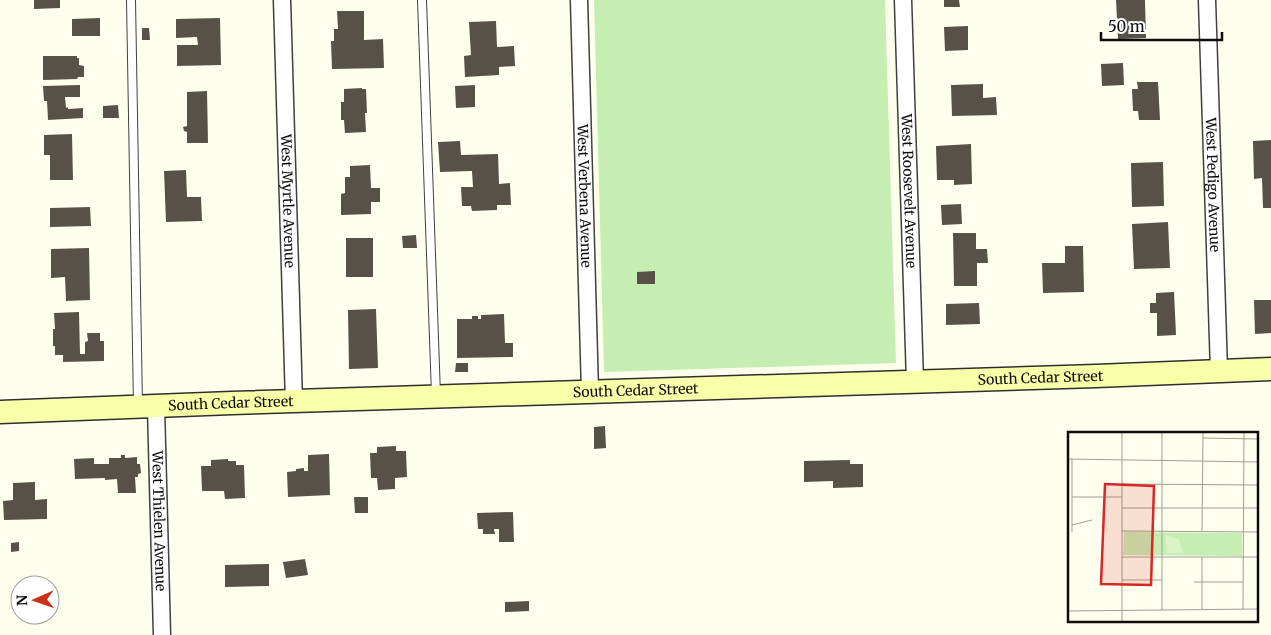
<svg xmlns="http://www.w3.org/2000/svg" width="1271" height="635" font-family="Merriweather,serif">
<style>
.green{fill:#c6eeb3}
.building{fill:#575148}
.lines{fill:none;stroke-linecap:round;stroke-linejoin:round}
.lane-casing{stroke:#404040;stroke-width:10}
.street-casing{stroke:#404040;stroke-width:19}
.secondary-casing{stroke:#2f2f2f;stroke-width:25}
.lane{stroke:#fff;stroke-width:8}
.street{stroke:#fff;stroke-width:16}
.secondary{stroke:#f8ffa9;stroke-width:22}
.labels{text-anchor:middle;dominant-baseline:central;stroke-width:5;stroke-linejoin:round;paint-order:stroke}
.street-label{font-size:14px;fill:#0d0d0d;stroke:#fff}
.inset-road{fill:none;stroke:#9e9e94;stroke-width:1}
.view{fill:#d62828;fill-opacity:0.15;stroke:#d62828;stroke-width:2.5}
.inset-edge{fill:none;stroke:#0d0d0d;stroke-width:2.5}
</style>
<rect width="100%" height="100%" fill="#ffe"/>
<path class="green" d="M594,0H885L896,363L604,372Z"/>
<path class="building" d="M34,0H60V8L34,9Z
M944,0H959L960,7H944Z
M1116,0H1145L1146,38L1118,39Z
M337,11H364V40L383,39L384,68L332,69L331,41H334V29H338Z
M100,18V36H72V19Z
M220,18L221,65L177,66V45H198L197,37L176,38V19Z
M496,21L497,47L514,46L515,66L499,67V75L465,77L464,56L471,55L469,22Z
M968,26V50L945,51L944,27Z
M142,28H149L150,40H142Z
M43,56H77V58H79V65L84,66V77H78L77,79L43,80Z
M1123,63L1124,85L1102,86L1101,64Z
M1137,82H1158L1160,120H1139L1138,111H1133L1132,89H1138Z
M983,84V98L996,97L997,115L952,116L951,85Z
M80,85V97H65L66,108L68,107V109L83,108V118L48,120L47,101H44L43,86Z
M475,85V107L456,108L455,86Z
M362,88V89H366L367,113H365L366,132L345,133L344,120H341V102H344V89Z
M207,91L208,143H187V132L184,131L183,127L187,126V92Z
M118,105L119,118H103V106Z
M72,134L73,180H50V155H44V135Z
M1271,140V208H1263L1262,178L1254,179L1253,141Z
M460,141L461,155L498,154L499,184L510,183L511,205H497V210L472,211L471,206H462L461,187H473L472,171L440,172L438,142Z
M971,144L972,184L954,185V180H937L936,146Z
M1163,162L1164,206L1132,207L1131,163Z
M370,165L371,188H380V202H371V214L341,215V194L345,193V177H350V166Z
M186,170L187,197H201L202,221L166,222L164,171Z
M961,204L962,224L942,225L941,205Z
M90,207L91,226L50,227V208Z
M1168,222L1170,268L1134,269L1132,224Z
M953,233H976V249H987L988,263H977V286H954Z
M416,235L417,248H403L402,236Z
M346,238H373V277H346Z
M1065,246H1083L1084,292L1043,293L1042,263H1065Z
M89,248L90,300L66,301L65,277L51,278V249Z
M655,271V284H637V272Z
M1174,292L1176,335L1157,336V313H1150V303H1156V293Z
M1254,300H1271V333L1255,334Z
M979,303L980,324L946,325V304Z
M376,309L378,368L349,369L348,310Z
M79,312L80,354H85V342L88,341L87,333H100V341H104V361L63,362V355H55V346H53V329H55L54,313Z
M504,314L505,343H513V357L457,358V319H472V316H478V319H481V315Z
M456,363H468V372H455Z
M605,426L606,448L594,449V427Z
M396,446V451H406L407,477L395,478V489L378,490L377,478H371L370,453H377V447Z
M329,454L330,495L288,497L287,472L296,471V469L304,468V471H308V455Z
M121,455H125V458L137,457V464H140L141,473L138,474V477H135L136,493H118L117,479L105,480V478L75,479L74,459L94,458V464H109V458H121Z
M228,459V461H236V465H244L245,498L225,499L224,491H202L201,466H211V460Z
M850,460V464H863V487L833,488V481L804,482V461Z
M35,482V500L47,499V519L4,520L3,501L13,500V483Z
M354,497H368V513H355Z
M513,512L514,542H499V529H494L495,534H483V529H478L477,513Z
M19,542V551L11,552V543Z
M305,559L308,575L286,578L283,562Z
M269,564V586L225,587V565Z
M529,601V611L505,612V602Z"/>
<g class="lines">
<g class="lane-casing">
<path id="lane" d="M131,0L138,406
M422,0L436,395"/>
</g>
<g class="street-casing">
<g id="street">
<path id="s1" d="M282,0L294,402"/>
<path id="s2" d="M579,0L590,392"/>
<path id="s3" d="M903,0L915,382"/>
<path id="s4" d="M1207,0L1219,371"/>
<path id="s5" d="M156,407L162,635"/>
</g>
</g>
<g class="secondary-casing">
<g id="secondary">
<path id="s6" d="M0,412L232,403L1096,376L1271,369"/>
</g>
</g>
<use href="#lane" class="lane"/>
<use href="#street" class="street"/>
<use href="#secondary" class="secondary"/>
</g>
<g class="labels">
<g class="street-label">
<text stroke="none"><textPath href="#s4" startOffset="185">West Pedigo Avenue</textPath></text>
<text stroke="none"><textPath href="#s3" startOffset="191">West Roosevelt Avenue</textPath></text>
<text stroke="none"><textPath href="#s2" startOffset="196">West Verbena Avenue</textPath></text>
<text stroke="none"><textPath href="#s1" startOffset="201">West Myrtle Avenue</textPath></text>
<text stroke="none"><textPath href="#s6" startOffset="1041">South Cedar Street</textPath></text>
<text stroke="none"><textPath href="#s6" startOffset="636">South Cedar Street</textPath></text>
<text stroke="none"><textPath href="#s6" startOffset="231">South Cedar Street</textPath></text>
<text stroke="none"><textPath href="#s5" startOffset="114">West Thielen Avenue</textPath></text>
</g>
</g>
<g transform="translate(1068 432)">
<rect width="190" height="190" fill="#ffe"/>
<path d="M56,100L174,101V124L55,123Z" fill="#c6eeb3"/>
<path d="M97,103L111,107L115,121H99Z" fill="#dbf4c5"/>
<path class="inset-road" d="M54,0V190M94,0V178M135,6L190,7M0,27L190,30M4,27V100M54,52L190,53M4,65H54M54,76H190M4,93L24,88M54,99L190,100M134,100L135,0M54,125H190M54,148H94M126,150H175M175,177L176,0M134,178V125M0,179L190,177"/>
<path class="view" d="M37,52L86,54L83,153L33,152Z"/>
<rect width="190" height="190" class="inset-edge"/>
</g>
<g transform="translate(35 600) rotate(268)"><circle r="24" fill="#ffffff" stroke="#9e9e9e"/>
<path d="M0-4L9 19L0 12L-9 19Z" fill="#cc3116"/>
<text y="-8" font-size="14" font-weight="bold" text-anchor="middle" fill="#0d0d0d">N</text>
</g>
<path d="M1101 32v8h121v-8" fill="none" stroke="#0d0d0d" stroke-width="2.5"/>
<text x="1108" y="32" font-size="15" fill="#0d0d0d" stroke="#ffffff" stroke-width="4" paint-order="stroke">50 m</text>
</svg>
